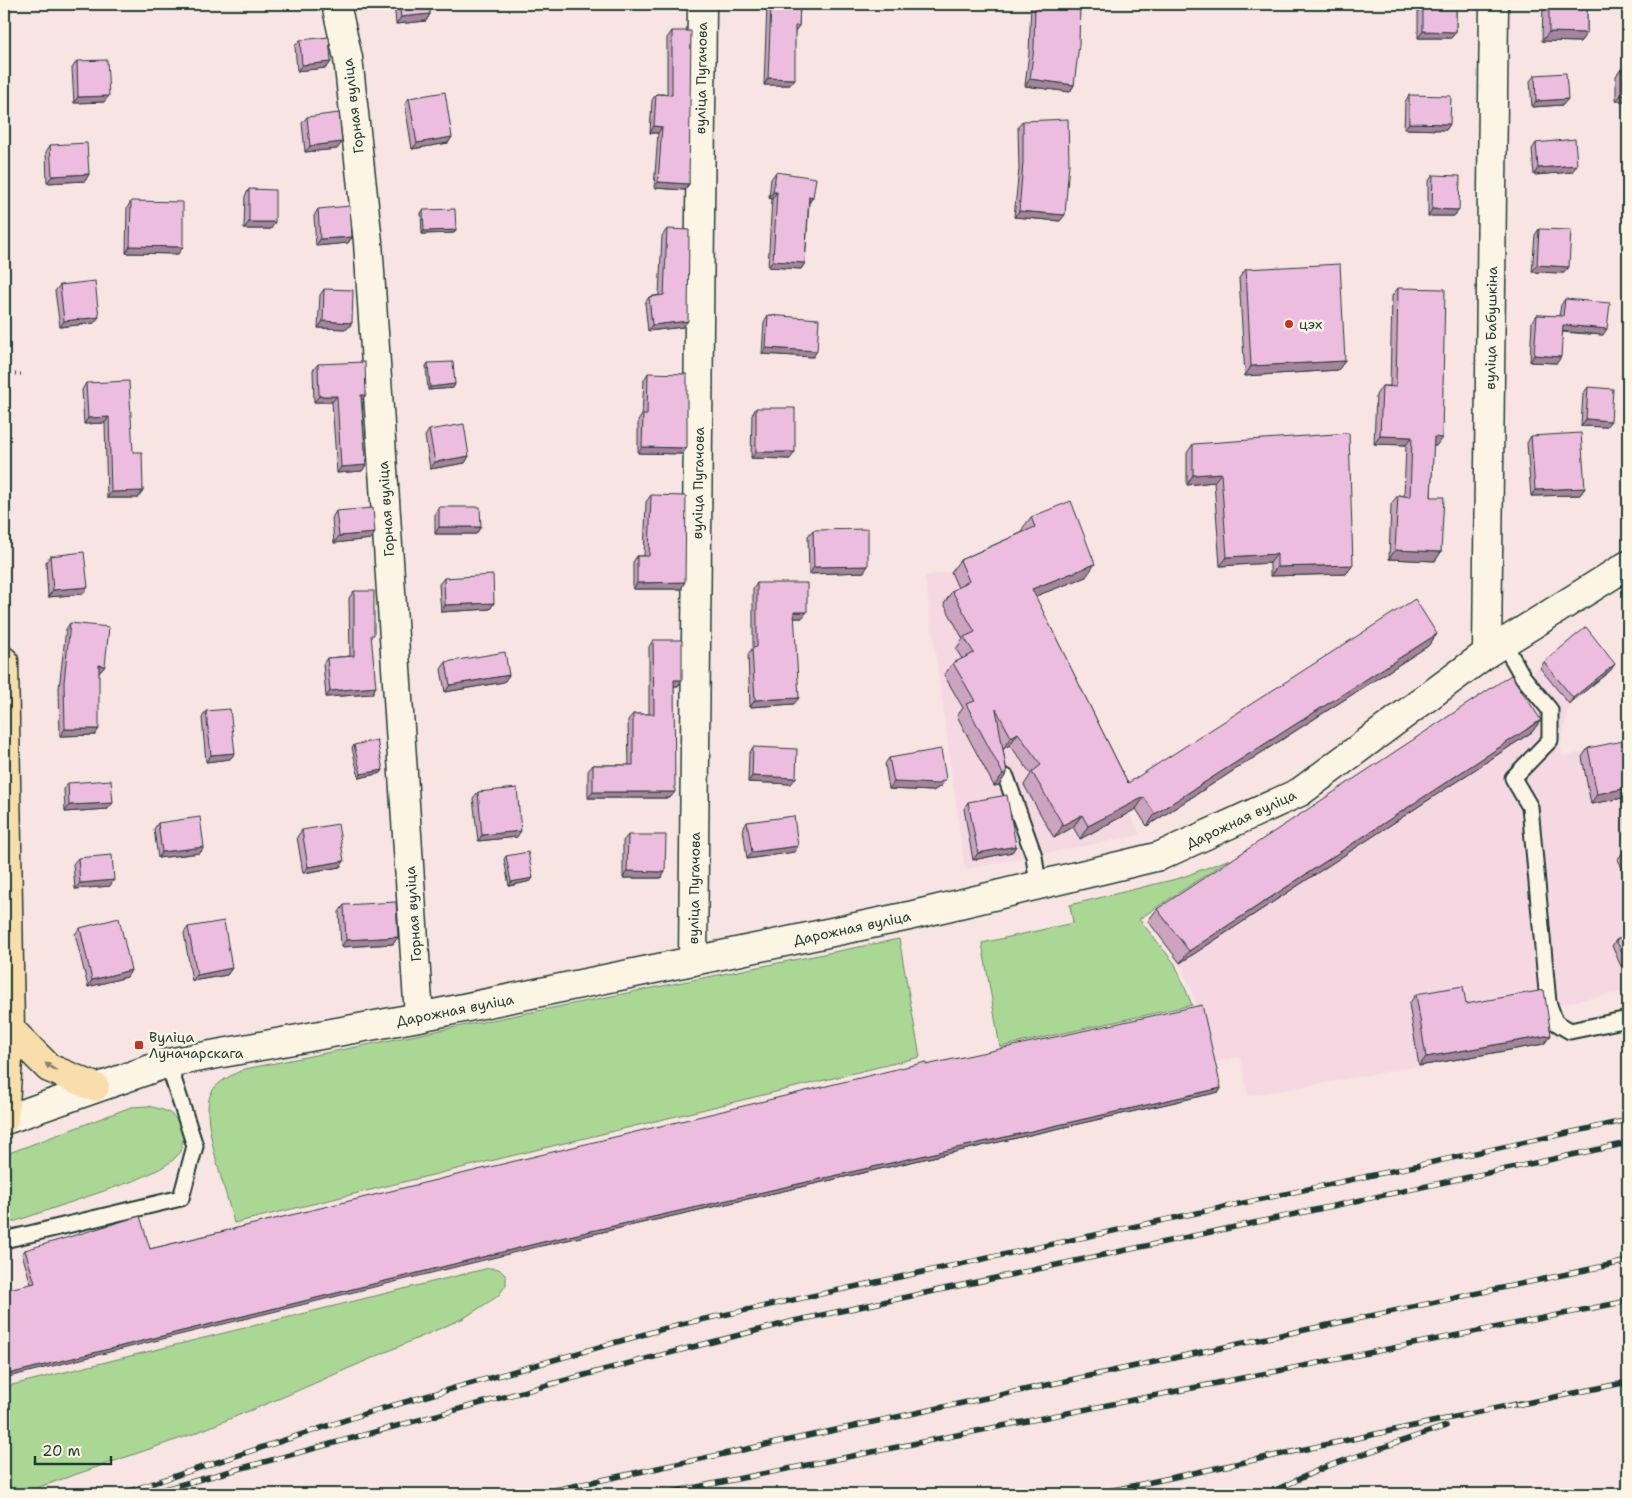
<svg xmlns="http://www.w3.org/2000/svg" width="1632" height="1498" font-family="'Shantell Sans',sans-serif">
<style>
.built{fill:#f5d8e2}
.green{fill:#abd795;stroke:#658a64}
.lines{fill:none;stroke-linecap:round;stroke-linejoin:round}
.lane-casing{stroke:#1f3d34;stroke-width:19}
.street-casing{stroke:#1f3d34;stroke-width:31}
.secondary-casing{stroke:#1f3d34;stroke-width:31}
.primary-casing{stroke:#1f3d34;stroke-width:31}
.path{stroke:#1f3d34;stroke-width:3;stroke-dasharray:1 4;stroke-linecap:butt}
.lane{stroke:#fcf5e5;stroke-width:15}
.street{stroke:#fcf5e5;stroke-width:28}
.secondary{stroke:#fcf5e5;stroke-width:28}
.primary{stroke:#f9deab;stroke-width:28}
.rail-casing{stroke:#1f3d34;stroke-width:5.5}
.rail{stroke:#fcf5e5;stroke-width:4;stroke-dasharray:11;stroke-linecap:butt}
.wall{fill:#cca3c0;stroke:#1f3d34}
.shaded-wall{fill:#a6849c;stroke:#1f3d34}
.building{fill:#edbddf;stroke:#1f3d34}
.oneway{fill:#81856a}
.poi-dot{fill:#c8321e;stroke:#fcf5e5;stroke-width:2}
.labels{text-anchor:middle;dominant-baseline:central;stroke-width:5;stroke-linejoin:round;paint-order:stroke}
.street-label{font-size:14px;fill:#1f3d34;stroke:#fcf5e5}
.poi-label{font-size:14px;fill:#1f3d34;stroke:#fcf5e5;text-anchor:start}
</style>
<rect width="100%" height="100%" fill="#f8e4e3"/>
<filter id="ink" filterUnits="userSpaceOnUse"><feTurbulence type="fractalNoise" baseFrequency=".02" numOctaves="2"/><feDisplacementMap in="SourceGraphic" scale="10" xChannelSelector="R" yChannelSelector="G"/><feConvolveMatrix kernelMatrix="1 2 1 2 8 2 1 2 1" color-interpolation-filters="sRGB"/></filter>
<g filter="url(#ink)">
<path class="built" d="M998,551L1140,835L965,869L925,576L951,572Z
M1581,634L1611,670L1569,704L1560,747L1563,757L1628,740V991L1560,1004H1538L1544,1044L1248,1096L1240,1057L4,1293L923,1065L946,1064L1199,1008L1180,963L1148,921L1502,687L1540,668Z"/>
<path class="green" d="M1230,859L1139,919L1175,964L1192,1005L1000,1047L982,943L1073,923L1070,905L1180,878Z
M899,939L920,1057L234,1223C227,1193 199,1119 211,1093C217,1081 234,1074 245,1069Z
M149,1106C155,1108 162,1109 168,1112C184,1122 189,1145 174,1159C164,1168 149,1174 136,1180L4,1225V1155L131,1107Z
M489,1268L499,1269L506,1276V1285L498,1296L464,1318L283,1397L193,1434L19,1494H4V1387Z"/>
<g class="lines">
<g class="lane-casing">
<path id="lane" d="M1503,642L1523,677L1550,710V740L1513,778L1530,807L1548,1002L1555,1022L1570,1031L1628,1019
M1006,777L1034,856L1038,885
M4,1240L181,1198L195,1146L168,1063"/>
</g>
<g class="street-casing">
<path id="street" d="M336,4L348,58L368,242L419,1017
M1487,653L1494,4
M693,961L702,4"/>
</g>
<g class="secondary-casing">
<path id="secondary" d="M5,1120L168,1063L419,1017L693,961L909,916L1160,856L1300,792L1487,653L1628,565"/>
</g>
<g class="primary-casing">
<path id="primary" d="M4,661L10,1029L4,1120
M10,1029L49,1068L95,1087"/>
</g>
<path class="path" d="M15,374H23"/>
<use href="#lane" class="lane"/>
<use href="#street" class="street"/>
<use href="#secondary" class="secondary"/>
<use href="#primary" class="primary"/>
<g class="rail-casing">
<path id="rail" d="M1516,1405L1628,1382
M120,1494L370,1412L677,1325L1628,1120
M146,1494L607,1369L794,1321L1628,1143
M536,1494L1628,1261
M662,1494L1628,1301
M1095,1494L1521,1403
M1267,1494L1325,1467L1446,1426"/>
</g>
<use href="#rail" class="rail"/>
</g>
<path class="wall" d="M394,4H429L430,14L426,21L396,24Z
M767,4H800L799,26L795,31L790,85H764Z
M1031,4H1080L1074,85L1070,92L1025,86L1029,53Z
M1423,4H1456V32L1451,38H1418V11Z
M1543,4H1587V33L1580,42L1542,41Z
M672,31L689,184L685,190L654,188L658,133H650L652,100L656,94H667V38Z
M300,40L331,62L326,68L297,71L295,46Z
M77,61L104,102L74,103L72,68Z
M1621,69L1628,101H1616V76Z
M1535,75L1563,105L1532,107L1530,81Z
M1409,95L1450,124L1446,130L1404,129L1405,102Z
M409,98L452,137L448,143L412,149L405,104Z
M307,117L342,142L337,149L305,152L302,123Z
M1023,121L1060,221L1014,217L1019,169L1018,127Z
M1536,143L1572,172L1534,175L1532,149Z
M50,145L89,174L85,181L47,183L46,152Z
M776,172L813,197L809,203L805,263L801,269L768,267L772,199L769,198L771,179Z
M1433,175L1459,210L1454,216H1428V182Z
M249,189L271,229H244L245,196Z
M131,201L183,247L178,254L126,253L127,208Z
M318,209L352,237L348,243L316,246L314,216Z
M423,210L456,230L454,233L422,234L421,213Z
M667,229L683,327L648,331L645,303L649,297L659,295L662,236Z
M1539,229L1569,267L1564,273L1532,272L1535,235Z
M1246,269L1345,361L1338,370L1245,376L1239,278Z
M60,285L94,323L60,327L55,291Z
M1398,288L1436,446H1433L1431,497L1441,552L1435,561L1389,559L1391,504L1398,495L1404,496L1406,445L1374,444L1376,395L1382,386H1390L1392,296Z
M324,289L352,323L347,329L318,328L320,295Z
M1565,299L1603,335L1562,332L1557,363L1530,362L1532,321L1537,315L1559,316L1561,305Z
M768,315L813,357L762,354L764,322Z
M428,363L455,384L453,388L428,390L426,366Z
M318,364L362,401L366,465L362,471L337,473L332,402H314L313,370Z
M648,373L682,454L638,453V421L642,415L644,380Z
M86,383L133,452L143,491L138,498H107L105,423L84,424L82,390Z
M1588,387L1606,427L1581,426L1583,394Z
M756,408L790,459L751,458L752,415Z
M429,430L469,456L465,463L430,469L425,436Z
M1531,436L1585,488L1580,495L1531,496L1527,443Z
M1193,444L1353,565L1346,574L1270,576V563L1220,566L1214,482L1187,485V453Z
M651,495L681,589H633V562L637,556H644L646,502Z
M439,507L476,534H435V513Z
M336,511L371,539L334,543L332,518Z
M1031,517L1086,577L1035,596L1128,783L1437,634L1428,646L1147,826L1136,809L1080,839L1073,827L1054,838L1024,785L1031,774L1010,745L1003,749L1007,773L999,785L994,786L957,716L963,708L944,675L953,663L962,659L956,649L963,639L944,604L952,591L958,588L951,572L960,560L1023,532L1022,529Z
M813,530L864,572L809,574L808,536Z
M50,556L83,594L48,597L46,562Z
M444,578L494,603L490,609L441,612L439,584Z
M757,583L802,618H794V704L750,707L748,654L753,648V589Z
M354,591L372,694L326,697L323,664L327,658L350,656L349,598Z
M70,623L105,666L100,672H99L95,735L60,736L59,688L66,629Z
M653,640L682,680L678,686H674L670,798H588V771L593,765H629L628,720L633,714H649V647Z
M446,662L509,675L504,682L445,692L441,669Z
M1544,662L1611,670L1569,704L1540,668Z
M206,711L235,753L230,759L206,762L202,718Z
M1541,720L1532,732L1180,963L1148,921L1157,909Z
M354,745L383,770L381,773L359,778L352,748Z
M753,747L791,784L748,782L749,754Z
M1588,748L1628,797L1591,804L1582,757Z
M889,758L941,786L933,791L889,789L885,764Z
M68,783L108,809L65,812L64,789Z
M478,792L517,837L478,841L473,798Z
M968,802L1016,846L1012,852L973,860L964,809Z
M747,822L794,852L747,859L743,829Z
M158,823L204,847L200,853L158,858L154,829Z
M302,830L344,861L340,867L303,873L297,837Z
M628,835L665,872L661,878H623V841Z
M1628,848V882L1618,859L1625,849Z
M506,856L531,881L509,886L504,859Z
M78,858L110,886L75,889L73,864Z
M344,905L398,937L393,944L341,947L339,912Z
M188,927L232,968L227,975L192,981L184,933Z
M80,928L131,970L127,977L88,987L75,934Z
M1616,940L1628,963L1621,966L1612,946Z
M1416,994L1466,1004L1551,1035L1544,1044L1419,1066L1409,1004Z
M926,1065L1221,1088L1219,1092L545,1245L31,1284L22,1254L25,1250L150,1249Z"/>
<path class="shaded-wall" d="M430,14L426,21L396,24L401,17Z
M1423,31L1456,32L1451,38H1418Z
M1549,32L1587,33L1580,42L1542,41Z
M331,62L326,68L297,71L302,65Z
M768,78L795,79L790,85H764Z
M1030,79L1074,85L1070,92L1025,86Z
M1621,95H1628V101H1616Z
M109,96L104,102L74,103L78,97Z
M1568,99L1563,105L1532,107L1536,101Z
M1409,123L1450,124L1446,130L1404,129Z
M654,126L662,127L658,133H650Z
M452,137L448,143L412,149L417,143Z
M342,142L337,149L305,152L310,146Z
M1577,165L1572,172L1534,175L1538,168Z
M89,174L85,181L47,183L52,176Z
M658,182L689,184L685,190L654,188Z
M773,192H777L772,199L769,198Z
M809,196L813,197L809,203Z
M1432,209L1459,210L1454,216H1428Z
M1019,211L1065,215L1060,221L1014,217Z
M249,222H275L271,229H244Z
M456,230L454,233L422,234L424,231Z
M352,237L348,243L316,246L320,239Z
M130,246L183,247L178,254L126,253Z
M773,261L805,263L801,269L768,267Z
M1537,265L1569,267L1564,273L1532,272Z
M99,317L94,323L60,327L64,321Z
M323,321L352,323L347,329L318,328Z
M688,321L683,327L648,331L652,325Z
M1563,325L1607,329L1603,335L1558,331Z
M766,348L817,351L813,357L762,354Z
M1534,355L1561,357L1557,363L1530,362Z
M1345,361L1338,370L1245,376L1251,366Z
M455,384L453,388L428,390L430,387Z
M361,395H366L361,401Z
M319,396H337L332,402H314Z
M109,417L105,423L84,424L88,418Z
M1586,419L1611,421L1606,427L1581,426Z
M1380,436L1412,437L1406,445L1374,444Z
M1434,437L1442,438L1436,446H1428Z
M642,447L687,448L682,454L638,453Z
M756,452H795L790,459L751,458Z
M469,456L465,463L430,469L435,462Z
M366,465L362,471L337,473L341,467Z
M1221,473L1214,482L1187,485L1193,475Z
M1585,488L1580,495L1531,496L1535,490Z
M143,491L138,498H107L111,492Z
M439,527H481L476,534H435Z
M375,533L371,539L334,543L339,536Z
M1395,550L1441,552L1435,561L1389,559Z
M1277,554L1270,563L1220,566L1227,557Z
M1095,564L1086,577L1023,601L1032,589Z
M1353,565L1346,574L1270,576L1277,567Z
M868,566L864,572L809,574L814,567Z
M685,582L681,589H633L637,583Z
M88,587L83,594L48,597L53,590Z
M494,603L490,609L441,612L445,605Z
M794,612H807L802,618H789Z
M1437,634L1428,646L1147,826L1155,814Z
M1615,664L1611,670L1569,704L1573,698Z
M99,665L105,666L100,672L94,671Z
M509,675L504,682L445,692L450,685Z
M674,680H682L678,686H670Z
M376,687L372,694L326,697L330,691Z
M799,698L794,704L750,707L755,700Z
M1541,720L1532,732L1180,963L1189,951Z
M65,729H99L95,735L60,736Z
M1018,733L1010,745L1003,749L1011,737Z
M235,753L230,759L206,762L211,755Z
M383,770L381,773L359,778L361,774Z
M1007,773L999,785L994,786L1003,774Z
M752,776L796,778L791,784L748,782Z
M946,779L941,786L933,791L889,789L894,782Z
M1628,788V797L1591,804L1597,794Z
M593,792H675L670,798H588Z
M1144,797L1136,809L1080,839L1088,826Z
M113,803L108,809L65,812L69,805Z
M1082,815L1073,827L1054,838L1063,825Z
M521,831L517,837L478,841L482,835Z
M798,846L794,852L747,859L752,852Z
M1016,846L1012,852L973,860L978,853Z
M204,847L200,853L158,858L162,852Z
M344,861L340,867L303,873L308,867Z
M627,871L665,872L661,878H623Z
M533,878L531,881L509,886L511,882Z
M114,880L110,886L75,889L80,883Z
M398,937L393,944L341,947L346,940Z
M1628,958V963L1621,966L1626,960Z
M232,968L227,975L192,981L197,975Z
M131,970L127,977L88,987L92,980Z
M1551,1035L1544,1044L1419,1066L1426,1057Z
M1221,1088L1219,1092L545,1245L4,1378V1375L547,1241Z"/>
<path class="building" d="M399,4H429L430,14L401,17Z
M771,4H800L799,26H795V79L768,78Z
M1035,4H1080L1079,45L1074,85L1030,79L1034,47Z
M1423,4H1456V32L1423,31Z
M1549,4H1587V33L1549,32Z
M672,31H691L689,184L658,182L662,127L654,126L656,94L672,95Z
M329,37L331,62L302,65L300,40Z
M107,60L109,96L78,97L77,61Z
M1621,69H1628V95H1621Z
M1566,73L1568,99L1536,101L1535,75Z
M445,92L452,137L417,143L409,98Z
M1409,95L1451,96L1450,124L1409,123Z
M339,113L342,142L310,146L307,117Z
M1068,119L1069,163L1065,215L1019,211L1023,163V121Z
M1575,139L1577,165L1538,168L1536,143Z
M87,143L89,174L52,176L50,145Z
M776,172L816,178L813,197L809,196L805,263L773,261L777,192H773Z
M1433,175L1460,176L1459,210L1432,209Z
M249,189L275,190V222H249Z
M131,201L183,202V247L130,246Z
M350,206L352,237L320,239L318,209Z
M455,209L456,230L424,231L423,210Z
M667,229L689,230L688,321L652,325L649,297L664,295Z
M1539,229L1571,230L1569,267L1537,265Z
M1340,264L1345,361L1251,366L1246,269Z
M95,281L99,317L64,321L60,285Z
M1398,288L1445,289L1442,438L1434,437L1431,497H1444L1441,552L1395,550L1398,495L1410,497L1412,437L1380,436L1382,386L1396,387Z
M324,289L353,290L352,323L323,321Z
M1565,299L1610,303L1607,329L1563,325L1561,357L1534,355L1537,315L1563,316Z
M768,315L819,319L817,351L766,348Z
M365,362L366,395H361L366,465L341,467L337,396H319L318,364Z
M453,362L455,384L430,387L428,363Z
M648,373L687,374V448L642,447L643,415H647Z
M129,381L133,452H142L143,491L111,492L109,417L88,418L86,383Z
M1588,387L1613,389L1611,421L1586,419Z
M756,408H795V452H756Z
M464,424L469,456L435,462L429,430Z
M1349,433L1353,565L1277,567V554L1227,557L1221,473L1193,475V444Z
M1581,433L1585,488L1535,490L1531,436Z
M651,495L686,496L685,582L637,583V556H649Z
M1071,501L1095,564L1032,589L1128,783L1415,599L1437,634L1155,814L1144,797L1088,826L1082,815L1063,825L1032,772L1041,765L1018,733L1011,737L996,709L1007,773L1003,774L966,704L975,701L953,663L974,653L964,637L975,632L952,591L969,581L960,560L1035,527L1031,517Z
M439,507H480L481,527H439Z
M373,508L375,533L339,536L336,511Z
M868,529V566L814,567L813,530Z
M84,552L88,587L53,590L50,556Z
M493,575L494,603L445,605L444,578Z
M757,583H807V612H794L799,698L755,700L752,648L757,647Z
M354,591H374V635H371L376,687L330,691L327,658L354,656Z
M70,623L109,627L105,666L99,665V729H65L64,682Z
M1586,627L1615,664L1573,698L1544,662Z
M653,640H682V680H674L675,792H593V765H633V714H654Z
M505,652L509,675L450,685L446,662Z
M1511,675L1541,720L1189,951L1157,909Z
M230,709L235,753L211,755L206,711Z
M377,740L383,770L361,774L354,745Z
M1628,740V788L1597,794L1588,748Z
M753,747L797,749L796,778L752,776Z
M941,749L946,779L937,784L894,782L889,758Z
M111,780L113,803L69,805L68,783Z
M517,788L521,831L482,835L478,792Z
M1007,795L1016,846L978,853L968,802Z
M794,816L798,846L752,852L747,822Z
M200,817L204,847L162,852L158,823Z
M338,824L344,861L308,867L302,830Z
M628,835H666L665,872L627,871Z
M1628,848V858L1625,849Z
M528,852L533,878L511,882L506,856Z
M112,855L114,880L80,883L78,858Z
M396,902L398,937L346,940L344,905Z
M119,918L131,970L92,980L80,928Z
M224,921L232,968L197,975L188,927Z
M1628,934V958L1626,960L1616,940Z
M1463,986L1466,1004L1544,990L1551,1035L1426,1057L1416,994Z
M1202,1005L1221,1088L547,1241L4,1375V1290L35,1283L25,1250L140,1216L150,1249L926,1062V1065Z"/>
<defs><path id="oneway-solid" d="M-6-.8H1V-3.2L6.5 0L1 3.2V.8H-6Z" transform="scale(1.25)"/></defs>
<use class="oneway" href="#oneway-solid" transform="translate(51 1067) rotate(-147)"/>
</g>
<g class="poi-dot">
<circle cx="1289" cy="324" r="5"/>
<rect x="134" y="1040" width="10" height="10" rx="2.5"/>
</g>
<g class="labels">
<g class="street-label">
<text transform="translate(701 78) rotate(-89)">вуліца Пугачова</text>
<text transform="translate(353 106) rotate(-97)">Горная вуліца</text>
<text transform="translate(1491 328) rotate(-89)">вуліца Бабушкіна</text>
<text transform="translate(698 483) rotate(-89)">вуліца Пугачова</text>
<text transform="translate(386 509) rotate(-94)">Горная вуліца</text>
<text transform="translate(1241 819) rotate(-25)">Дарожная вуліца</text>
<text transform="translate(694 888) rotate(-89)">вуліца Пугачова</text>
<text transform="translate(413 914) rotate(-94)">Горная вуліца</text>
<text transform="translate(852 928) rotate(-12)">Дарожная вуліца</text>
<text transform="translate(455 1010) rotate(-11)">Дарожная вуліца</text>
</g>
<g class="poi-label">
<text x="1299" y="324">цэх</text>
<text x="149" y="1037">Вуліца<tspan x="149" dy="16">Луначарскага</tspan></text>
</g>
</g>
<rect width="1632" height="1498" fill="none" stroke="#fcf5e5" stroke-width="20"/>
<rect x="10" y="10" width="1612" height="1478" fill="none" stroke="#1f3d34" stroke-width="2" filter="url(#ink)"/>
<path d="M35 1456v8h76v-8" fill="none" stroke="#1f3d34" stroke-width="2.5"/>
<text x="42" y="1456" font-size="15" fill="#1f3d34" stroke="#fcf5e5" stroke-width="4" paint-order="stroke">20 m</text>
</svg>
